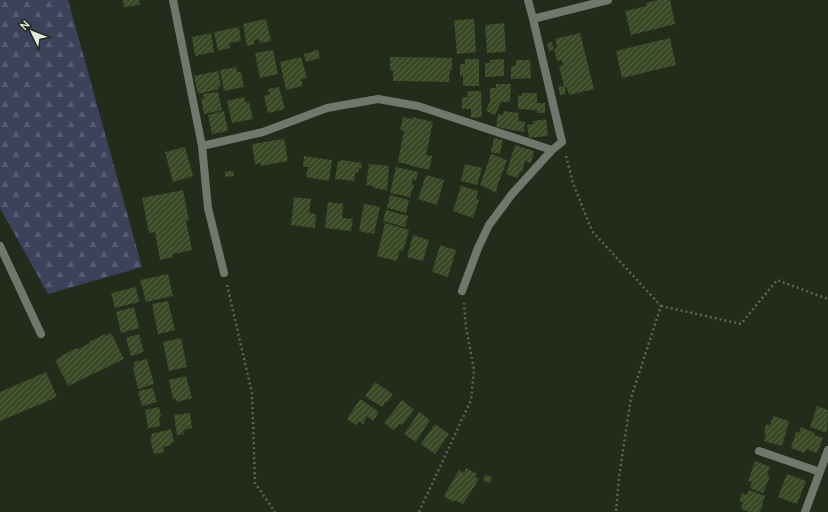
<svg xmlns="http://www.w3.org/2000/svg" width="828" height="512" font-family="Manrope,sans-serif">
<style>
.forest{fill:url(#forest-firs)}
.building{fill:url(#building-hatch)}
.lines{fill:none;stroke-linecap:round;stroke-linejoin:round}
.path{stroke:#5f6657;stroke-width:2.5;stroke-dasharray:2 3;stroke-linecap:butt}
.service{stroke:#72776e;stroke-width:8}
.minor{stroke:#72776e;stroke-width:8}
</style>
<defs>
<pattern id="forest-firs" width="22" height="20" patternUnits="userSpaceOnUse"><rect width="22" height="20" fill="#3c425a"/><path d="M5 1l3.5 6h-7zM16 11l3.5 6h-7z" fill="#585d71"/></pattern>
<pattern id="building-hatch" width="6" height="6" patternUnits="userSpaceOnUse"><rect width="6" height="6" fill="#3a4a26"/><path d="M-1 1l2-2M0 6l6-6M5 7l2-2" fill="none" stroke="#566445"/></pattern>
</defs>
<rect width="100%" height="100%" fill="#232b1a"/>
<path class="forest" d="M0,0H68L142,267L48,294L0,208Z"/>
<path class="building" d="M123,0H139L140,5L124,7Z
M658,0H670L675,24L631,35L625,11L647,6L646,3Z
M266,19L271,41L260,43L259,39L254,40L255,44L247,46L243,24Z
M474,19L476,52L457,54L454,20Z
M504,23L506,52L487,53L485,25Z
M239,27L241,41L229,43L230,48L218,51L214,32Z
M211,33L214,52L195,56L192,37Z
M580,33L594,89L569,95L567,87L565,88L566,94L560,95L558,87L564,86L559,66L563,65L562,60L557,61L554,49L557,48L555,39Z
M670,38L676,65L622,78L616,51Z
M552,42L554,50L549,51L547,43Z
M273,50L278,74L260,78L255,53Z
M318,50L320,58L306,62L304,54Z
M301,57L307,78L301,79L303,86L286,90L280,62Z
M390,57L452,58V70H450L449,82L393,81V70H390Z
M465,59H479V86H463V76H460V64H465Z
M504,59V76L485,77V63H490V60Z
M516,60H530L531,78L511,79V66H516Z
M236,67L237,72H241L244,87L224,91L220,70Z
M218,71L221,86H218L219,89L198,94L194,76Z
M496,84H511L510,102H501L495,115L486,111L490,101V88H496Z
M279,87L285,109L268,113L264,96L270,94L268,89Z
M467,91H481L482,117L471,118V109H462V97H468Z
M218,92L222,110L204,114L201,99L204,98L203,94Z
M522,93H537V103H545V113H537V110L518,109V95L522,96Z
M244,97L246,103L249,102L253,119L232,123L227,101Z
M224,111L228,131L212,134L208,115Z
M504,111L519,113L518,121L525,122L524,132L496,127L498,114L503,115Z
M403,117L412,119L413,117L433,122L426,155L432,156L429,170L398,162L404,131L400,130Z
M546,119L548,136L529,138L527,125L533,124V121Z
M494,138L503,140L500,154L491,152Z
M284,139L288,161L261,166V163L255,164L252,144Z
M515,145L534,151L531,163L525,161L522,172L520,171L518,178L506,174Z
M185,147L193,176L173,182L165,152Z
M491,154L507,160L496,190H497V193L480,185Z
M304,156L332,160L329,181L306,177L308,167H303Z
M341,160L362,163L361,168H359L358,173L355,172L354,181L335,179L338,161H341Z
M369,164L389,166L387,190L373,188V186L366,185Z
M465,164L482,168L477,185L461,181Z
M396,167L418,172L416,180L413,179L411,184L414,185L410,197L390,193Z
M233,171L234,176L225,177V172Z
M426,175L444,180L437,205L418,199Z
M461,186L478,191L476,199L479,200L473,218L453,211Z
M183,190L189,220L186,221L192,250L172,254L173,257L160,260L155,232L149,233L142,198Z
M390,195L409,200L406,213L387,208Z
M294,197L311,199L309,213L316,214L315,228L291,225Z
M328,202L343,204L342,218L353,219L351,231L325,228Z
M364,204L380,207L374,234L359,231Z
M386,210L408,216L405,227L383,221Z
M385,223L409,230L403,251L400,250L397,261L377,256Z
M413,235L429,240L423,261L407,257Z
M440,245L456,250L448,277L432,272Z
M168,274L173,296L146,302L140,280Z
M136,287L139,302L115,308L111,293Z
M168,301L175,330L158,334L152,304Z
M134,307L139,328L121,333L116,312Z
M111,333L124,359L68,386L55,360L61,357V356L77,348L78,349L90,343L89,342L105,334L106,336Z
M139,334L144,352L131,356L126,338Z
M181,338L187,367L169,371L163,342Z
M147,359L154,384L138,389L133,367H135L134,362Z
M46,372L57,397L0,421V392Z
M186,376L192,398L177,402L176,399H173L169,380Z
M375,382L393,394L388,402L386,401L382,407L365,396Z
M153,388L157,402L142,406L138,391Z
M360,399L379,412L373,421L367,416L363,424L359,421L356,425L347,419Z
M402,400L414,410L402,425L399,424L394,430L384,423Z
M817,406L828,410L827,433L810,427Z
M159,407L161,417H159L160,426L148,428L145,410Z
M419,412L430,420L416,442L404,434Z
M190,413L192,428L183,430L184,434L177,435L174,415Z
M773,416L789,421L782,446L764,441L766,434H764L766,424L770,426Z
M435,424L449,434L435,454L421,444Z
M801,427L815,433L814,435L823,438L817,453L806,449L805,453L791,448L796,432L799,433Z
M171,429L174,442L171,443V445L163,447L164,452L154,454L150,438H152L151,434Z
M755,461L770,467L767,475L770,476L763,493L750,488L752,482L748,481Z
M466,468L477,474L475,477L479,479L463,504L454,500L453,502L444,496L459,470L464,473Z
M787,474L806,481L797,504L778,497Z
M485,475L492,477L490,483L483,480Z
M749,490L765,496L760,512H750L741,509L743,502L739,501L742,493L747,495Z"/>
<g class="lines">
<path class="path" d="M566,156L573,183L592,231L661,306L631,398L619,477L616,512
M227,285L252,393L255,483L275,512
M661,306L741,324L777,280L828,299
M419,512L471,400L474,370L466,327L464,303"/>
<path class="service" d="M0,246L41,334"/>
<path class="minor" d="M173,0L202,146L208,208L224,273
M533,19L608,0
M202,146L263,132L327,108L378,99L418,106L552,150
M462,291L478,248L489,225L512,194L552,150L562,142L533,19L528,0
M759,451L820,472
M805,512L828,450"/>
</g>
<g transform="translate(32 32) rotate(313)" stroke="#232b1a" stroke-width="3" paint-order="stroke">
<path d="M0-3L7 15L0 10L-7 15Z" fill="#e3e8dd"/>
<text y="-6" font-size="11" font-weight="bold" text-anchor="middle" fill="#e3e8dd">N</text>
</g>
</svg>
